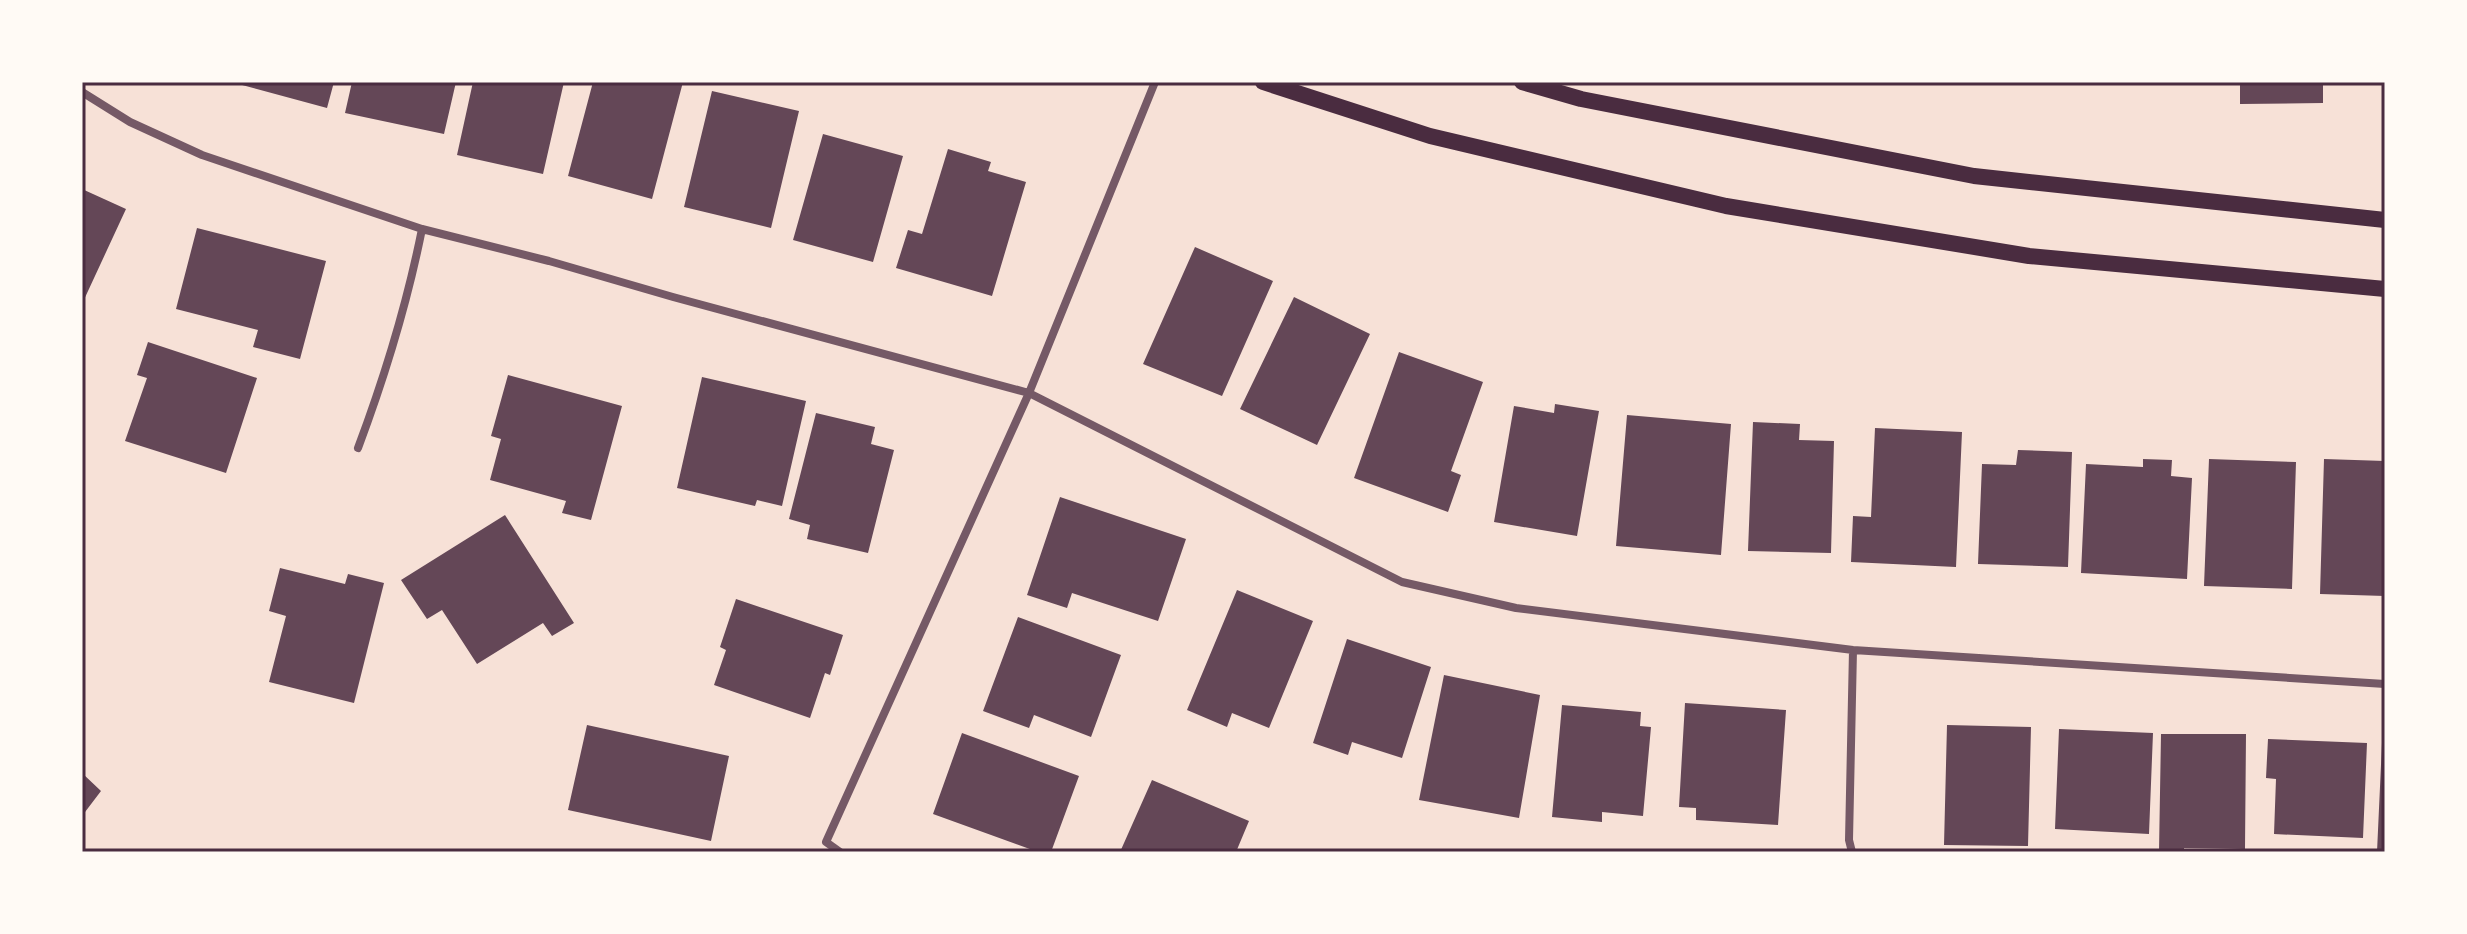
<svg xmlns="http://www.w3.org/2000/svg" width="2467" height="934" font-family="Montserrat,sans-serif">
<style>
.building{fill:#644757}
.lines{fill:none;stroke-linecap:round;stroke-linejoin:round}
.minor{stroke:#755966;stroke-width:8}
.secondary{stroke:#4a2c40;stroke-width:16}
.neatline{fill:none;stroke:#4a2c40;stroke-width:3}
</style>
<rect width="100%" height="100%" fill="#f7e1d7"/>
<path class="building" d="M231,82H334L327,108Z
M352,82H456L444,134L345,113Z
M473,82H564L543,174L457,155Z
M593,82H683L652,199L568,176Z
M2240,82H2323V103L2240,104Z
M712,91L799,111L771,228L684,207Z
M823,134L903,156L873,262L793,240Z
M948,149L991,162L988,171L1026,182L992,296L896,268L908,230L922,234Z
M82,189L126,209L82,304Z
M197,228L326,261L300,359L253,347L258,330L176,309Z
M1195,247L1273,281L1222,396L1143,364Z
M1294,297L1370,334L1317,445L1240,409Z
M148,342L257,378L226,473L125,441L147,378L137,375Z
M1399,352L1483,382L1451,471L1461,475L1448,512L1354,478Z
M508,375L622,406L591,520L562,513L566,501L490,480L501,439L491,436Z
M702,377L806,401L782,506L757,500L755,506L677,488Z
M1555,404L1599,411L1577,536L1494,522L1514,406L1554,413Z
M816,413L875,427L871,444L894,450L868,553L807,539L810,525L789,519Z
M1627,415L1731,424L1721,555L1616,546Z
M1753,422L1800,424L1799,440L1834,441L1831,553L1748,551Z
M1875,428L1962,432L1956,567L1851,562L1853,516L1871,517Z
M2018,450L2072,452L2068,567L1978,564L1982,464L2016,465Z
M2143,459L2172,460L2171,476L2192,478L2187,579L2081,573L2086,464L2143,467Z
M2209,459L2296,462L2292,589L2204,586Z
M2324,459L2385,461V596L2320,594Z
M1060,497L1186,539L1158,621L1072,593L1067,608L1027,595Z
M505,515L574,623L552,636L543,623L477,664L442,610L427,619L401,580Z
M280,568L345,584L348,574L384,583L354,703L269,682L286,616L269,611Z
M1237,590L1313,621L1269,728L1232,713L1227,727L1187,710Z
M736,599L843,635L830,675L825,673L810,718L714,685L726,650L720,647Z
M1018,617L1121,655L1091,737L1034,715L1029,728L983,711Z
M1347,639L1431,667L1402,758L1352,742L1348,755L1313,743Z
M1444,675L1540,695L1519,818L1419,800Z
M1685,703L1786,710L1778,825L1696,820V808L1679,807Z
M1562,705L1641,712L1640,726L1651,727L1643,816L1602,812V822L1552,817Z
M587,725L729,756L711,841L568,810Z
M1947,725L2031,727L2028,846L1944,845Z
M2059,729L2153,733L2149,834L2055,829Z
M962,733L1079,776L1051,852H1038L933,814Z
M2161,734H2246L2245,849L2184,848V852H2159Z
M2268,739L2367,743L2363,838L2274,834L2276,779L2266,778Z
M2382,743H2385V852H2377Z
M82,773L101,791L82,816Z
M1152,780L1249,821L1236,852H1120Z"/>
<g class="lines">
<path class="minor" d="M82,92L130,122L202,155L422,229L549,261L673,297L1029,393L1402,582L1516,608L1853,650L2385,684
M358,448C385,376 407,304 422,229
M840,852L826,842L1029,393L1155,82
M1852,852L1849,840L1853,650"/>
<path class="secondary" d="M1263,82L1430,136L1726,206L2029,256L2385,289
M1522,82L1581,99L1974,176L2385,220"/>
</g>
<rect width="2467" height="934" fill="none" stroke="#fffaf5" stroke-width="168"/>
<rect x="84" y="84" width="2299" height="766" class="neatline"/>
</svg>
